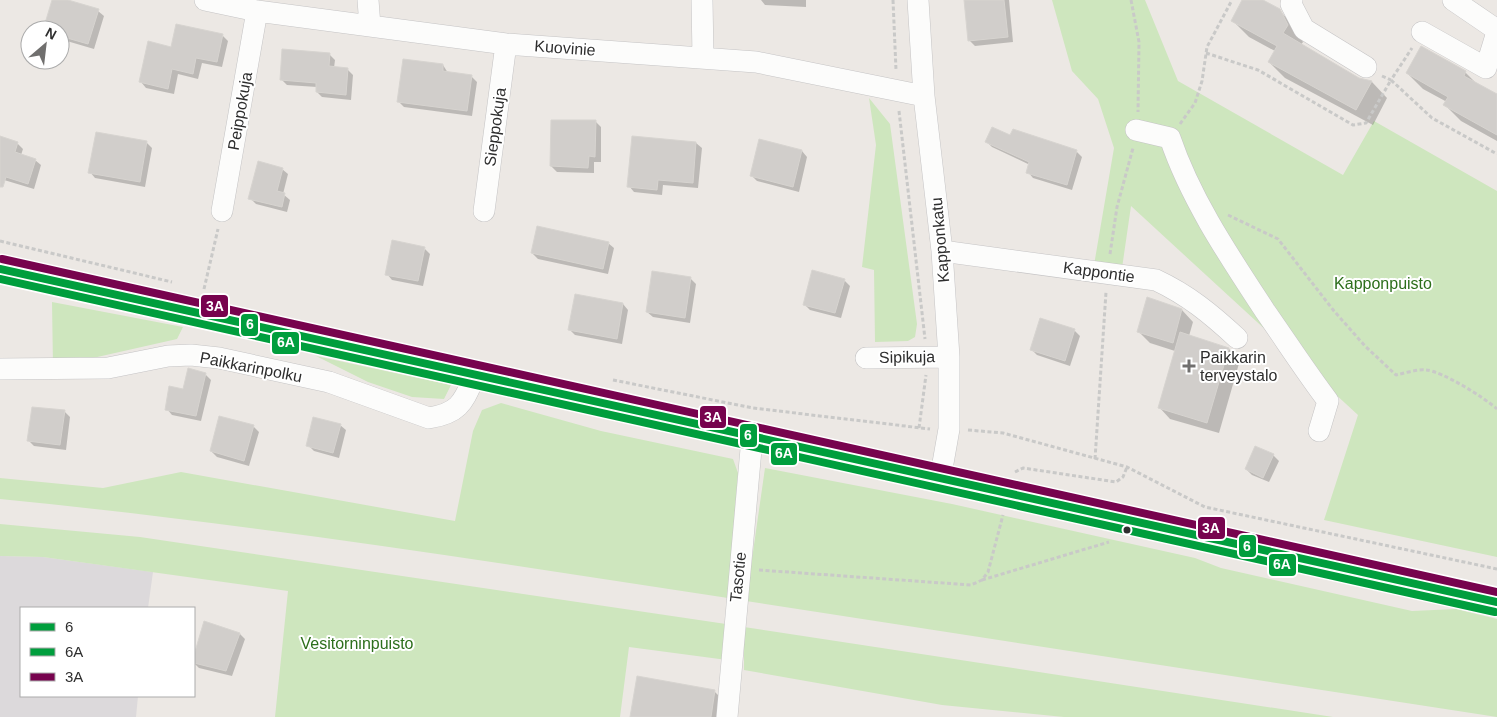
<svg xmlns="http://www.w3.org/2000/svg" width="1497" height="717" font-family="Arial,sans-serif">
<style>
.industrial{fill:#dcd9db}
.green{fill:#cee6be}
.shadow{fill:#0003}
.building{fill:#d1cecb;stroke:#d7d4d0}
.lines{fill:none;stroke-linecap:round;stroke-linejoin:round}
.minor-casing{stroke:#c5c4c5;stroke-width:22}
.major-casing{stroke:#c6c5c4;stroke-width:29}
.path{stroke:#c9c9c8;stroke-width:3;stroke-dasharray:4 2.5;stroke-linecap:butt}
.minor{stroke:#fcfcfb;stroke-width:21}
.major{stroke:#e8e4d6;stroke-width:28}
.bus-1-casing{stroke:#fff;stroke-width:11}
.bus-2-casing{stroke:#fff;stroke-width:11}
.bus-3-casing{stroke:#fff;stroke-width:11}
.bus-1{stroke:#009e3d;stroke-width:8}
.bus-2{stroke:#009e3d;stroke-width:8}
.bus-3{stroke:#77034e;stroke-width:8}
.poi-dot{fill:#706f6e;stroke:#fff;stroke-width:2}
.bus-dot{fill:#2e2e2e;stroke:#fff;stroke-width:2}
.labels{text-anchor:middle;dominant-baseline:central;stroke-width:4;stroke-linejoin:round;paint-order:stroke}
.street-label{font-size:16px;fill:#2e2e2e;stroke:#fff}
.park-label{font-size:16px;fill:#2c6e1b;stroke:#fff}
.poi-label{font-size:16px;fill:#2e2e2e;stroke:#fff;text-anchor:start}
.line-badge{stroke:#fff;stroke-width:2}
.badge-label{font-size:14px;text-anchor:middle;font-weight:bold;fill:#fff}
</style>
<rect width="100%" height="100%" fill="#ece8e4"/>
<path class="industrial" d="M0,556L43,557L153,572L148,608H21V696H138L136,717H0Z"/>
<path class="green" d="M1052,0H1145L1178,81L1343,175L1374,121L1497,191V557L1324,520L1358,415L1131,206L1121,275L1093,271L1114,148L1098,99L1072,71Z
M869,98L890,124L917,324L915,337L908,341L875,342L874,270L862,267L876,145Z
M52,302L183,327L177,339L53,367Z
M316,356L451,385L444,399L412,397L368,382Z
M501,403L601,431L733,459L738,473L728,598C486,561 244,523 0,499V478L103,488L181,472L455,521L473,431L482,410Z
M765,468L952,504L1195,558L1221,568L1412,611L1456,609L1497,619V717L746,601Z
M0,524L140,537L726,624L727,660L629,647L620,717H275L288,591L43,557L0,556Z
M744,627L1333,717H1064L942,705L744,670Z"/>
<path class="shadow" d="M53,0H64L98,11L104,16L94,49L60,39Z
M761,0H806V7L765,5Z
M965,0H1009L1013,42L975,46L969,40Z
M1244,0H1260L1279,10L1295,27L1303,42L1301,45L1359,79L1372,82L1387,98L1373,125L1285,78L1269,62L1275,51L1249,37L1233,21Z
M222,35L228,41L222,67L202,63L198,79L178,74L174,94L146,88L141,82L172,48Z
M329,54L335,60L334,68L347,69L353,75L351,100L322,97L317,92V87L287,85L281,79Z
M443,65L448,73L471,76L477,82L472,116L404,107L398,101Z
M1465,72L1478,85L1497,95V141L1461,121L1445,105L1447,102L1423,89L1407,73Z
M596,122L601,127V162H594V173L557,172L551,166Z
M0,137L17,143L23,149L21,155L35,160L41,165L34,189L4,180L0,176Z
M1010,137L1076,151L1082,157L1072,190L1033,178L1028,172L1030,165L992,147L987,142Z
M146,142L152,148L145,187L95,178L90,172Z
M696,143L702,148L698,188L663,185L662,195L634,192L629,186Z
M802,151L807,157L799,192L757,181L752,176Z
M282,169L288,174L283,194L290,200L287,212L256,204L250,198Z
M608,243L614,248L608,274L538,259L532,253Z
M424,248L430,254L423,286L392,280L387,274Z
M690,278L696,284L690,323L653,317L647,312Z
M844,280L850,286L841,318L810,310L804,304Z
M1148,298L1182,310L1193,322L1189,336L1229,349L1240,360L1219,433L1170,419L1159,407L1175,351L1150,343L1139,332Z
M623,304L628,310L622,344L575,335L569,329Z
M1074,330L1080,336L1070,366L1037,355L1031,349Z
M205,374L211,380L201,421L172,415L167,409L184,391Z
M64,411L70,417L66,450L34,446L28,440Z
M340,425L346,430L339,458L314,451L308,445Z
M253,426L259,432L249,466L217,457L211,451Z
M1273,455L1279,461L1269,482L1252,475L1246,469Z
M205,623L240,634L245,639L232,676L199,668L194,663Z
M714,691L720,697L717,717H631Z"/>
<path class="building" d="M52,0H68L99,9L88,44L60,36V30H43Z
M964,0H1004L1008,37L968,41Z
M1242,0H1263L1280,9L1288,25L1283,33L1359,78L1372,81L1356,110L1268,62L1277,46L1231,21Z
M176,24L223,34L217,62L196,58L193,74L172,69L168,89L139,82L148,41L171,47Z
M1421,46L1466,71L1464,76L1497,94V135L1443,105L1448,97L1406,73Z
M282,49L330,53L329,66L348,68L346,95L316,92V83L280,80Z
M403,59L443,64V71L472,75L467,111L397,102Z
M551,120H596L595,157L589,156L588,168L550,166Z
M992,127L1010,135L1013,129L1077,150L1067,185L1026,173L1029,162L985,142Z
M96,132L147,141L140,182L88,173Z
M0,136L18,142L15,152L36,159L28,184L6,177L3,187H0Z
M632,136L696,142L693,183L658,180L657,190L627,187Z
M759,139L802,150L793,187L750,176Z
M258,161L283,168L277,191L285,193L282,207L248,199Z
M537,226L609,242L603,269L531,253Z
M392,240L425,247L418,281L385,275Z
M812,270L845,279L835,313L803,305Z
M652,271L691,277L685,318L646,312Z
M575,294L623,303L617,339L568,330Z
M1147,297L1182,309L1173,343L1137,332Z
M1040,318L1075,329L1065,361L1030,350Z
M1180,332L1229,348L1207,423L1158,408Z
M188,368L206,373L196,416L165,410L169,386L183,389Z
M32,407L65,410L60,445L27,441Z
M219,416L254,425L244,461L210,451Z
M313,417L341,424L333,453L306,446Z
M1255,446L1274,454L1263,478L1245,469Z
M204,621L240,633L226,671L194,663V655Z
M637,676L715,690L711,717H630Z"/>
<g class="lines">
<g class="minor-casing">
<path id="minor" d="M205,0L257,11L506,44L756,62L924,96
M368,0L370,26
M702,0L703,57
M918,0L924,96L942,251L949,357V429L940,480
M1292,0L1291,4L1304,29L1366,67
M1453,0L1497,30
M1422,32L1486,68L1497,32
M1136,130L1170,138C1191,200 1229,256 1265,311C1286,341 1306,372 1328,401L1319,431
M222,211L257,11
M484,211L506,44
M942,251L1156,280C1188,295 1211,314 1237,338
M866,358L949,357
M0,369L108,368L168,356L191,355L219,358L329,382L429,418C460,413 463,402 475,376
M727,717L752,438"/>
</g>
<g class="major-casing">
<path id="major" d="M0,269L1497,602"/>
</g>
<path class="path" d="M893,0L896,70
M1131,0L1139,42L1138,112
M1206,53L1258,70L1353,125L1366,123L1391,80L1432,118L1497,154
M1382,76L1391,80L1412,48
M899,111L925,339
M1180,124L1195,103L1202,81L1207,47L1232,0
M1228,215L1278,239L1334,311L1365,346L1396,375C1405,373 1417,369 1426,370C1442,371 1485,398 1497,409
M0,241L172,282
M1110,254L1117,207L1133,148
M204,289L218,229
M613,380L753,408L930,429
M919,428L926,375
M968,430L1003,433L1127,467L1205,507L1497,569
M1095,459L1106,292
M1015,472L1023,468L1116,482L1123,477L1127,467
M759,570L971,585L982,580L988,572L1003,515
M982,580L1109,542"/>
<use href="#minor" class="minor"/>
<use href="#major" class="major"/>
<g class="bus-1-casing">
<path id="bus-1" d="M0,269L1497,602"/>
</g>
<g class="bus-2-casing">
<path id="bus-2" d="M0,279L1495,612"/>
</g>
<g class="bus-3-casing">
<path id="bus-3" d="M2,259L1497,592"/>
</g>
<use href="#bus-1" class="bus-1"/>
<use href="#bus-2" class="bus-2"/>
<use href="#bus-3" class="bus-3"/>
</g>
<path class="poi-dot" d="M1186.5 358.5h5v5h5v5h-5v5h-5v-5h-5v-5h5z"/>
<circle class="bus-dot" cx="1127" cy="530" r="4.5"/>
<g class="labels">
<g class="street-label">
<text transform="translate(565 48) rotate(4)">Kuovinie</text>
<text transform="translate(240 111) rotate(-80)">Peippokuja</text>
<text transform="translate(495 127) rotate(-82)">Sieppokuja</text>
<text transform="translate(940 240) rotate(-95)">Kapponkatu</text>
<text transform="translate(1099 272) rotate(8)">Kappontie</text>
<text transform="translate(907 357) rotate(-1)">Sipikuja</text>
<text transform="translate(251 367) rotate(11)">Paikkarinpolku</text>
<text transform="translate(738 577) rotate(-84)">Tasotie</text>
</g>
<g class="park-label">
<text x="1383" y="283">Kapponpuisto</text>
<text x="357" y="643">Vesitorninpuisto</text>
</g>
<g class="poi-label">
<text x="1200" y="357">Paikkarin<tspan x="1200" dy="18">terveystalo</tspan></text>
</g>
</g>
<g class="line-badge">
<rect x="200" y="294" width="29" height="24" rx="5" fill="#77034e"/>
<rect x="240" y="313" width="19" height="24" rx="5" fill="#009e3d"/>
<rect x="271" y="331" width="29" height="24" rx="5" fill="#009e3d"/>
<rect x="699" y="405" width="28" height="24" rx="5" fill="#77034e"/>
<rect x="739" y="423" width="19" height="25" rx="5" fill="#009e3d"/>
<rect x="770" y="442" width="28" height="24" rx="5" fill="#009e3d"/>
<rect x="1197" y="516" width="29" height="24" rx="5" fill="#77034e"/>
<rect x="1238" y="534" width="19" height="24" rx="5" fill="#009e3d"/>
<rect x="1268" y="553" width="29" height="24" rx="5" fill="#009e3d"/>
</g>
<g class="badge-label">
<text x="215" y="311">3A</text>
<text x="250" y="329">6</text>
<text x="286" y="347">6A</text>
<text x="713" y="422">3A</text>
<text x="748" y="440">6</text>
<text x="784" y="458">6A</text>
<text x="1211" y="533">3A</text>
<text x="1247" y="551">6</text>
<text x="1282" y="569">6A</text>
</g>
<rect x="20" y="607" width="175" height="90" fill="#ffffff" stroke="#ababab"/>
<rect x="30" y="623" width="25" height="8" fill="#009e3d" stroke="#ababab"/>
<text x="65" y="632" font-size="15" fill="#2e2e2e">6</text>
<rect x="30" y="648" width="25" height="8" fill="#009e3d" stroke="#ababab"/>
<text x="65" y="657" font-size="15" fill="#2e2e2e">6A</text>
<rect x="30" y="673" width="25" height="8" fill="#77034e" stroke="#ababab"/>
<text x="65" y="682" font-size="15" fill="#2e2e2e">3A</text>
<g transform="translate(45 45) rotate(28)"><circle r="24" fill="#ffffff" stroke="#ababab"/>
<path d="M0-4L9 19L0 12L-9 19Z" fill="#706f6e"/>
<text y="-8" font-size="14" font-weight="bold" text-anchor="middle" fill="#2e2e2e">N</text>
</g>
</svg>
